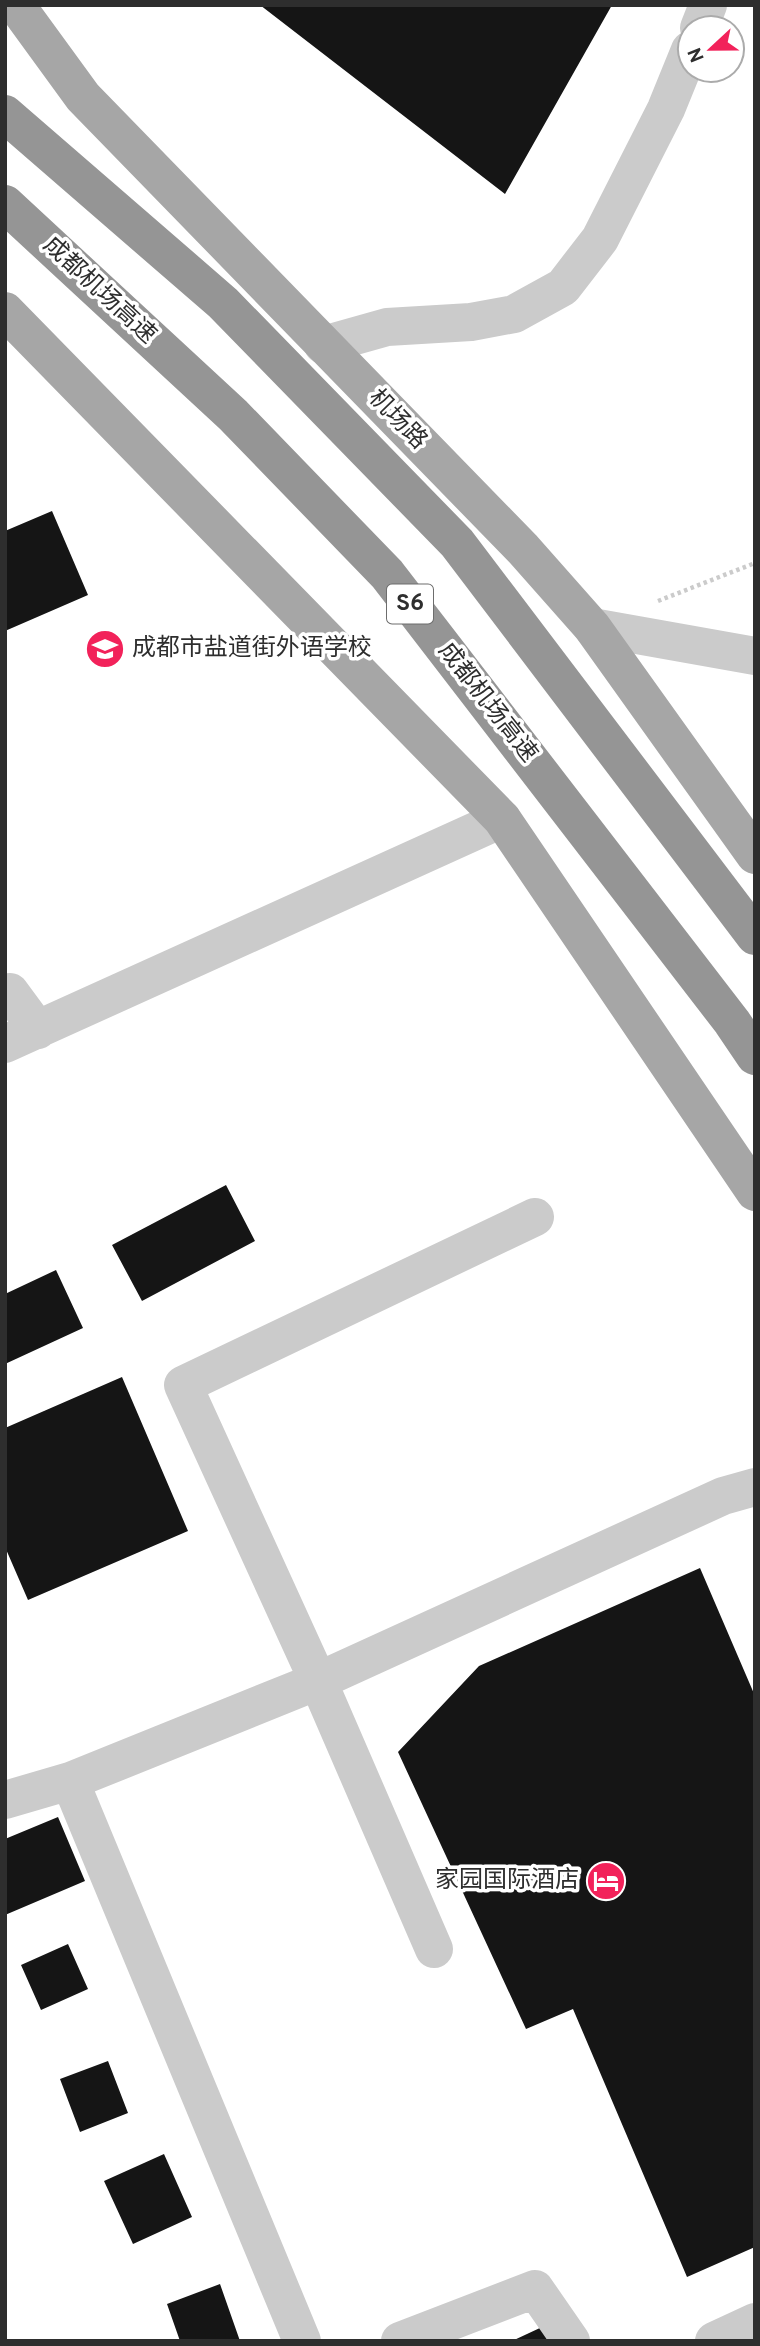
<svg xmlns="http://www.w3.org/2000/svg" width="760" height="2346" font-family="Overpass,'Noto Sans SC',sans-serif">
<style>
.building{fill:#151515}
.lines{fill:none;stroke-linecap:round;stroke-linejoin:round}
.path{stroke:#cbcbcb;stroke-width:4.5;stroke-dasharray:3.5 3.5;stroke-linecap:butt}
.minor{stroke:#cbcbcb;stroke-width:38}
.major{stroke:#a6a6a6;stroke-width:38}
.highway{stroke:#959595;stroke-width:38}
.labels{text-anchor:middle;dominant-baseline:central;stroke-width:7;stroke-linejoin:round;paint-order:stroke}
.shield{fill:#fff;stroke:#6d6d6d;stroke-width:2}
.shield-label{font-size:23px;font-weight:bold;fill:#2e2e2e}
.street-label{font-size:24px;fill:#2e2e2e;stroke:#fff}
.poi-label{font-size:24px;fill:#2e2e2e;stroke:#fff;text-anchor:start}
</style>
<rect width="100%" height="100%" fill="#fff"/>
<path class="building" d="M260,5H612L505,194Z
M52,511L88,595L5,631V531Z
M226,1185L255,1241L142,1301L112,1245Z
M56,1270L83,1328L5,1364V1294Z
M122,1377L188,1531L28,1600L5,1547V1428Z
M700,1568L755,1696V2247L687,2277L573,2009L526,2029L398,1752L479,1666Z
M58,1817L85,1881L5,1915V1839Z
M68,1944L88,1989L41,2010L21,1965Z
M108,2061L128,2113L80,2132L60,2079Z
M164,2154L192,2217L133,2244L104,2181Z
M220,2284L240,2341H180L167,2304Z
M542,2327L548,2341H512Z"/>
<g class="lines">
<path class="path" d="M658,601L755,563"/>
<path class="minor" d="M699,28L708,5
M323,345L387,327L471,322L514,314L563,287L600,239L666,109L690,50
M592,627L755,656
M5,994L10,992L38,1030
M5,1044L502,819
M70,1781L318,1681L723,1496L755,1487
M5,1800L70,1781L302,2341
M434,1949L318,1681L183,1385L535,1217
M400,2341L535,2289L571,2341
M714,2341L755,2322"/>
<path class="major" d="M16,5L83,97L523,549L592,627L755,855
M5,311L502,819L755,1192"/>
<path class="highway" d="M5,114L223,303L457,543L755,936
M5,204L233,415L387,574L732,1022L755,1056"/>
</g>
<defs>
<g id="school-disc" transform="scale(2.0125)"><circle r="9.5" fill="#f2225a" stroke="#fff"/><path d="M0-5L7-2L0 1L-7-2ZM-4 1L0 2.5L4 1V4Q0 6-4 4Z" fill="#fff"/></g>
<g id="hotel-disc" transform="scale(2.0125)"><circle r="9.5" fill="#f2225a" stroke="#fff"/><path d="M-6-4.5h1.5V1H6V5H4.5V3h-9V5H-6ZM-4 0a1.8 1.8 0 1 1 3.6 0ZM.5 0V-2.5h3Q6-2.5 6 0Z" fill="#fff"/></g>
</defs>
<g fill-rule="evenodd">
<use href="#school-disc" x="105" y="649"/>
<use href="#hotel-disc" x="606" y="1881"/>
</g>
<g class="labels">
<rect class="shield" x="387" y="584.5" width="46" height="39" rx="5"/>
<g class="shield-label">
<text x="410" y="604">S6</text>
</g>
<g class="street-label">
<text transform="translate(99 291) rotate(43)">成都机场高速</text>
<text transform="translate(397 420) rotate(46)">机场路</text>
<text transform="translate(487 703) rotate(52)">成都机场高速</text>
</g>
<g class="poi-label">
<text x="132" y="649">成都市盐道街外语学校</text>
<text x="579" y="1881" text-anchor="end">家园国际酒店</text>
</g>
</g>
<rect width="760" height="2346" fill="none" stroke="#2e2e2e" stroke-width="14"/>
<g transform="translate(711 49) rotate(248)"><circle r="33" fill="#ffffff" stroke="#ababab" stroke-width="2"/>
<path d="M0-5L12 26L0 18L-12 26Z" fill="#f2225a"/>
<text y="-10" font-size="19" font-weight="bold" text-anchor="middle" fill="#2e2e2e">N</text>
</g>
</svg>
